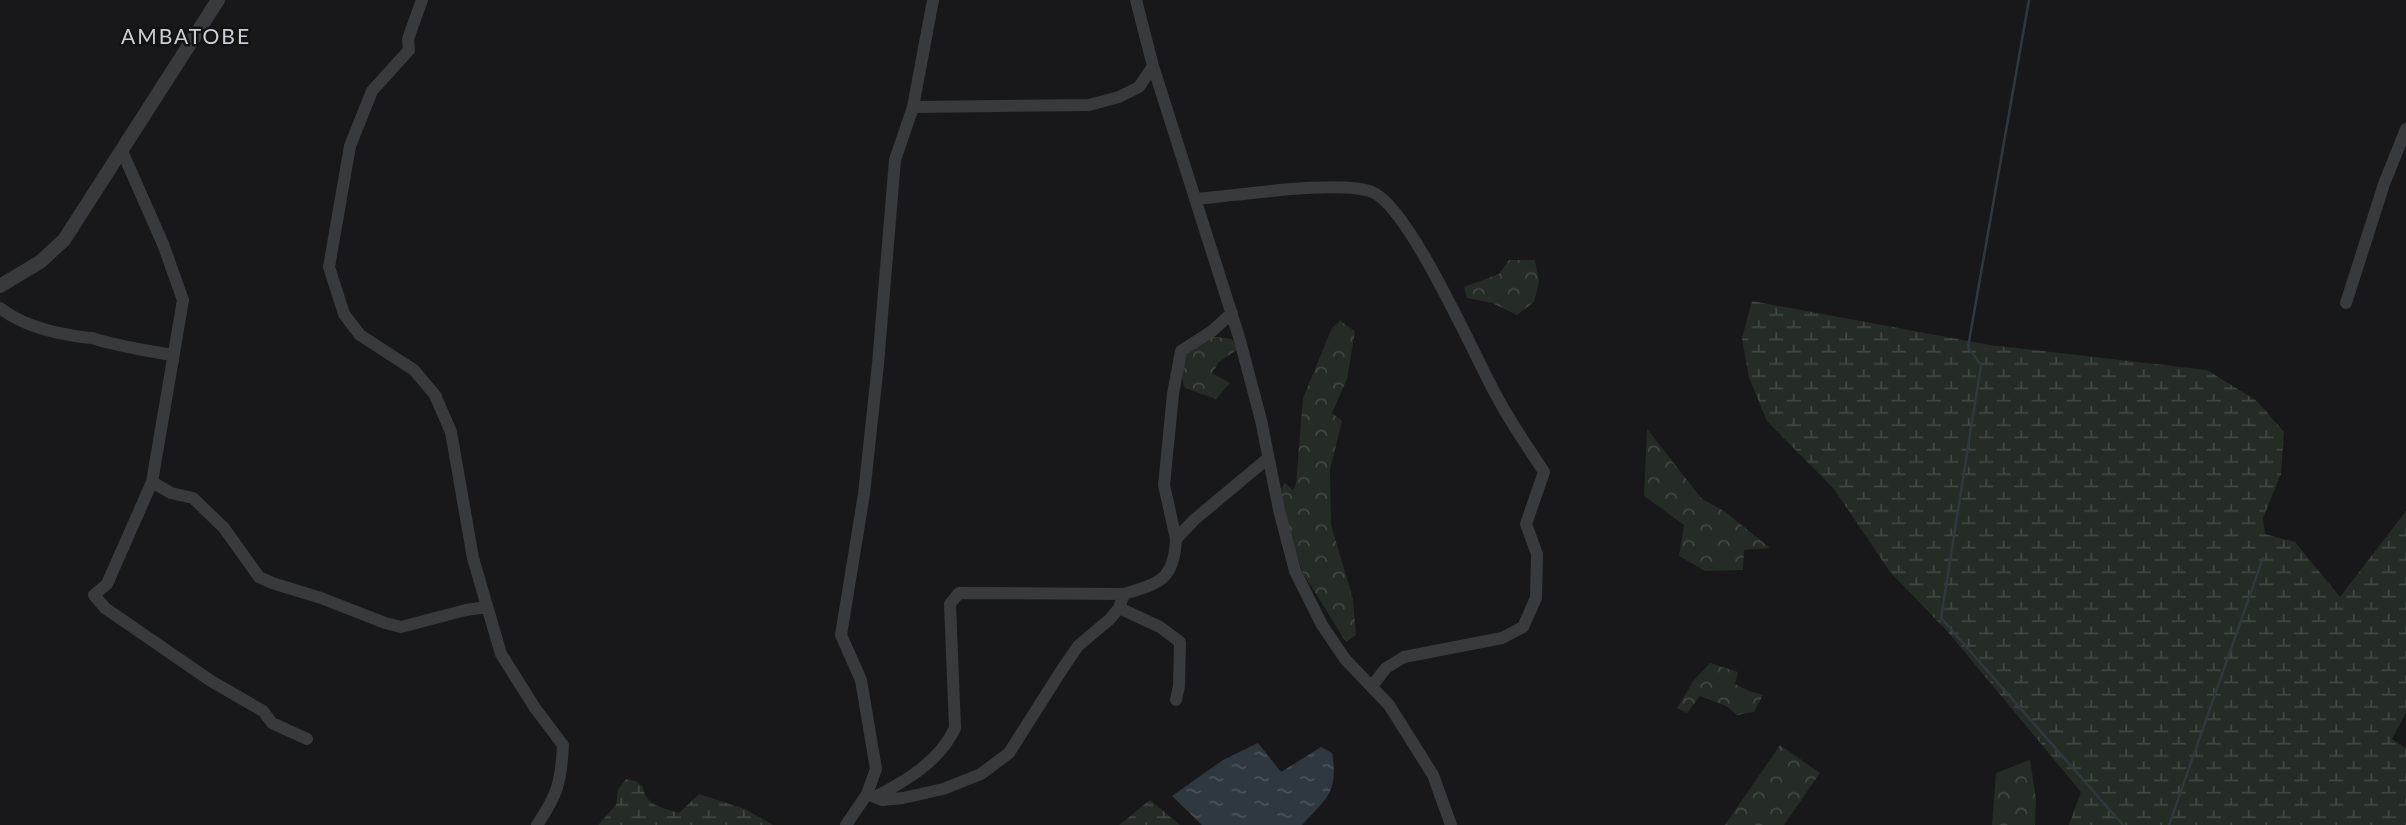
<svg xmlns="http://www.w3.org/2000/svg" width="2406" height="825" font-family="Lato,sans-serif">
<style>
.forest{fill:url(#forest-crowns)}
.wetland{fill:url(#wetland-marsh)}
.water{fill:url(#water-ripples)}
.lines{fill:none;stroke-linecap:round;stroke-linejoin:round}
.stream{stroke:#30383f;stroke-width:2.5}
.minor{stroke:#393a3e;stroke-width:12}
.tertiary{stroke:#393a3e;stroke-width:14}
.labels{text-anchor:middle;dominant-baseline:central;stroke-width:5;stroke-linejoin:round;paint-order:stroke}
.neighbourhood-label{font-size:21px;letter-spacing:2px;fill:#cbced5;stroke:#131315}
</style>
<defs>
<pattern id="forest-crowns" width="20" height="18" patternUnits="userSpaceOnUse" patternTransform="scale(1.75)"><rect width="20" height="18" fill="#242c25"/><path d="M2 6a3 3 0 1 1 6 0M12 15a3 3 0 1 1 6 0" fill="none" stroke="#414843"/></pattern>
<pattern id="wetland-marsh" width="20" height="14" patternUnits="userSpaceOnUse" patternTransform="scale(1.75)"><rect width="20" height="14" fill="#242c25"/><path d="M1 5h8M5 5V1M11 12h8M15 12V8" fill="none" stroke="#414843"/></pattern>
<pattern id="water-ripples" width="26" height="14" patternUnits="userSpaceOnUse" patternTransform="scale(1.75)"><rect width="26" height="14" fill="#30383f"/><path d="M2 4q2-2 4 0t4 0M15 11q2-2 4 0t4 0" fill="none" stroke="#4b5259"/></pattern>
</defs>
<rect width="100%" height="100%" fill="#18181a"/>
<path class="forest" d="M1509,260H1535L1539,282L1534,302L1517,315L1492,303L1467,298L1464,287L1499,274Z
M1340,321L1355,331L1347,379L1332,413L1342,421L1330,469L1331,525L1353,599L1356,635L1346,642L1303,573L1292,543L1279,492L1285,483L1293,490L1296,484L1303,398L1332,328Z
M1208,336L1232,339L1238,349L1219,362L1212,373L1230,383L1216,399L1185,388C1175,360 1187,351 1208,336Z
M1647,429L1702,499L1724,511L1770,548L1744,550L1743,570L1705,571L1679,556L1684,525L1644,496Z
M1710,663L1738,672L1735,684L1749,691L1763,695L1754,712L1737,715L1726,706L1700,696L1687,713L1677,708L1694,680Z
M1780,745L1820,773L1784,825H1725Z
M2030,760L2036,799L2035,825H1992L1996,773Z"/>
<path class="wetland" d="M1752,301L1990,345L2207,370L2257,401L2284,432L2281,474L2263,518L2265,534L2295,542L2340,597L2406,511V713L2392,739L2406,748V825H2069L2081,792L1948,632L1890,572L1834,489L1767,421L1749,378L1742,338Z
M626,779L636,781L643,787C645,805 663,808 679,813L699,794L745,809L773,825H598L616,805L618,790Z
M1150,800L1180,825H1119Z"/>
<path class="water" d="M1258,743L1281,772L1321,747L1332,753C1339,792 1326,799 1302,825H1202L1172,796L1223,760Z"/>
<g class="lines">
<path class="stream" d="M2029,0L1968,347L1981,365L1941,618L2123,825
M2169,825L2263,558"/>
<path class="minor" d="M422,0L408,39L409,50L372,91L350,146L329,267L344,314L360,335L414,370L435,395L451,432L473,558L501,654L535,708L563,745C561,782 558,794 537,825
M1136,0L1153,66L1239,337L1261,420L1279,510L1295,571L1322,625L1345,659L1389,705L1433,775L1451,825
M913,107L1089,105L1119,97L1139,87L1153,66
M122,151L163,244L183,300L152,482L107,584L94,595L105,608L211,681L263,711L272,723L307,739
M1196,199C1234,196 1341,179 1372,192C1409,206 1474,355 1496,395C1510,422 1528,447 1544,472L1526,524L1537,554L1536,598L1523,627L1502,638L1404,657L1386,668L1372,686
M2346,303L2384,184L2406,129
M0,308C21,324 45,331 70,335C77,337 85,337 92,338C116,346 145,350 171,355L173,361
M152,482L171,493L193,498L224,528L259,577L272,583L321,598L385,623L401,627L466,610L486,607
M1176,539L1164,485L1173,394L1181,351L1212,331L1232,313
M1119,608L1160,627L1180,642L1179,686L1176,700
M867,794L882,800L903,798L943,789L981,774L1009,753L1061,671L1078,646L1110,619L1119,608L1124,594C1160,583 1174,580 1176,539L1194,520L1267,459
M875,797C906,781 940,761 955,728L950,604L959,593L1124,594
M846,825L867,794L876,769L861,680L841,635L864,494L878,364L895,160L913,107L933,0"/>
<path class="tertiary" d="M0,286L40,262L64,240L218,0"/>
</g>
<g class="labels">
<g class="neighbourhood-label">
<text x="186" y="35">AMBATOBE</text>
</g>
</g>
</svg>
